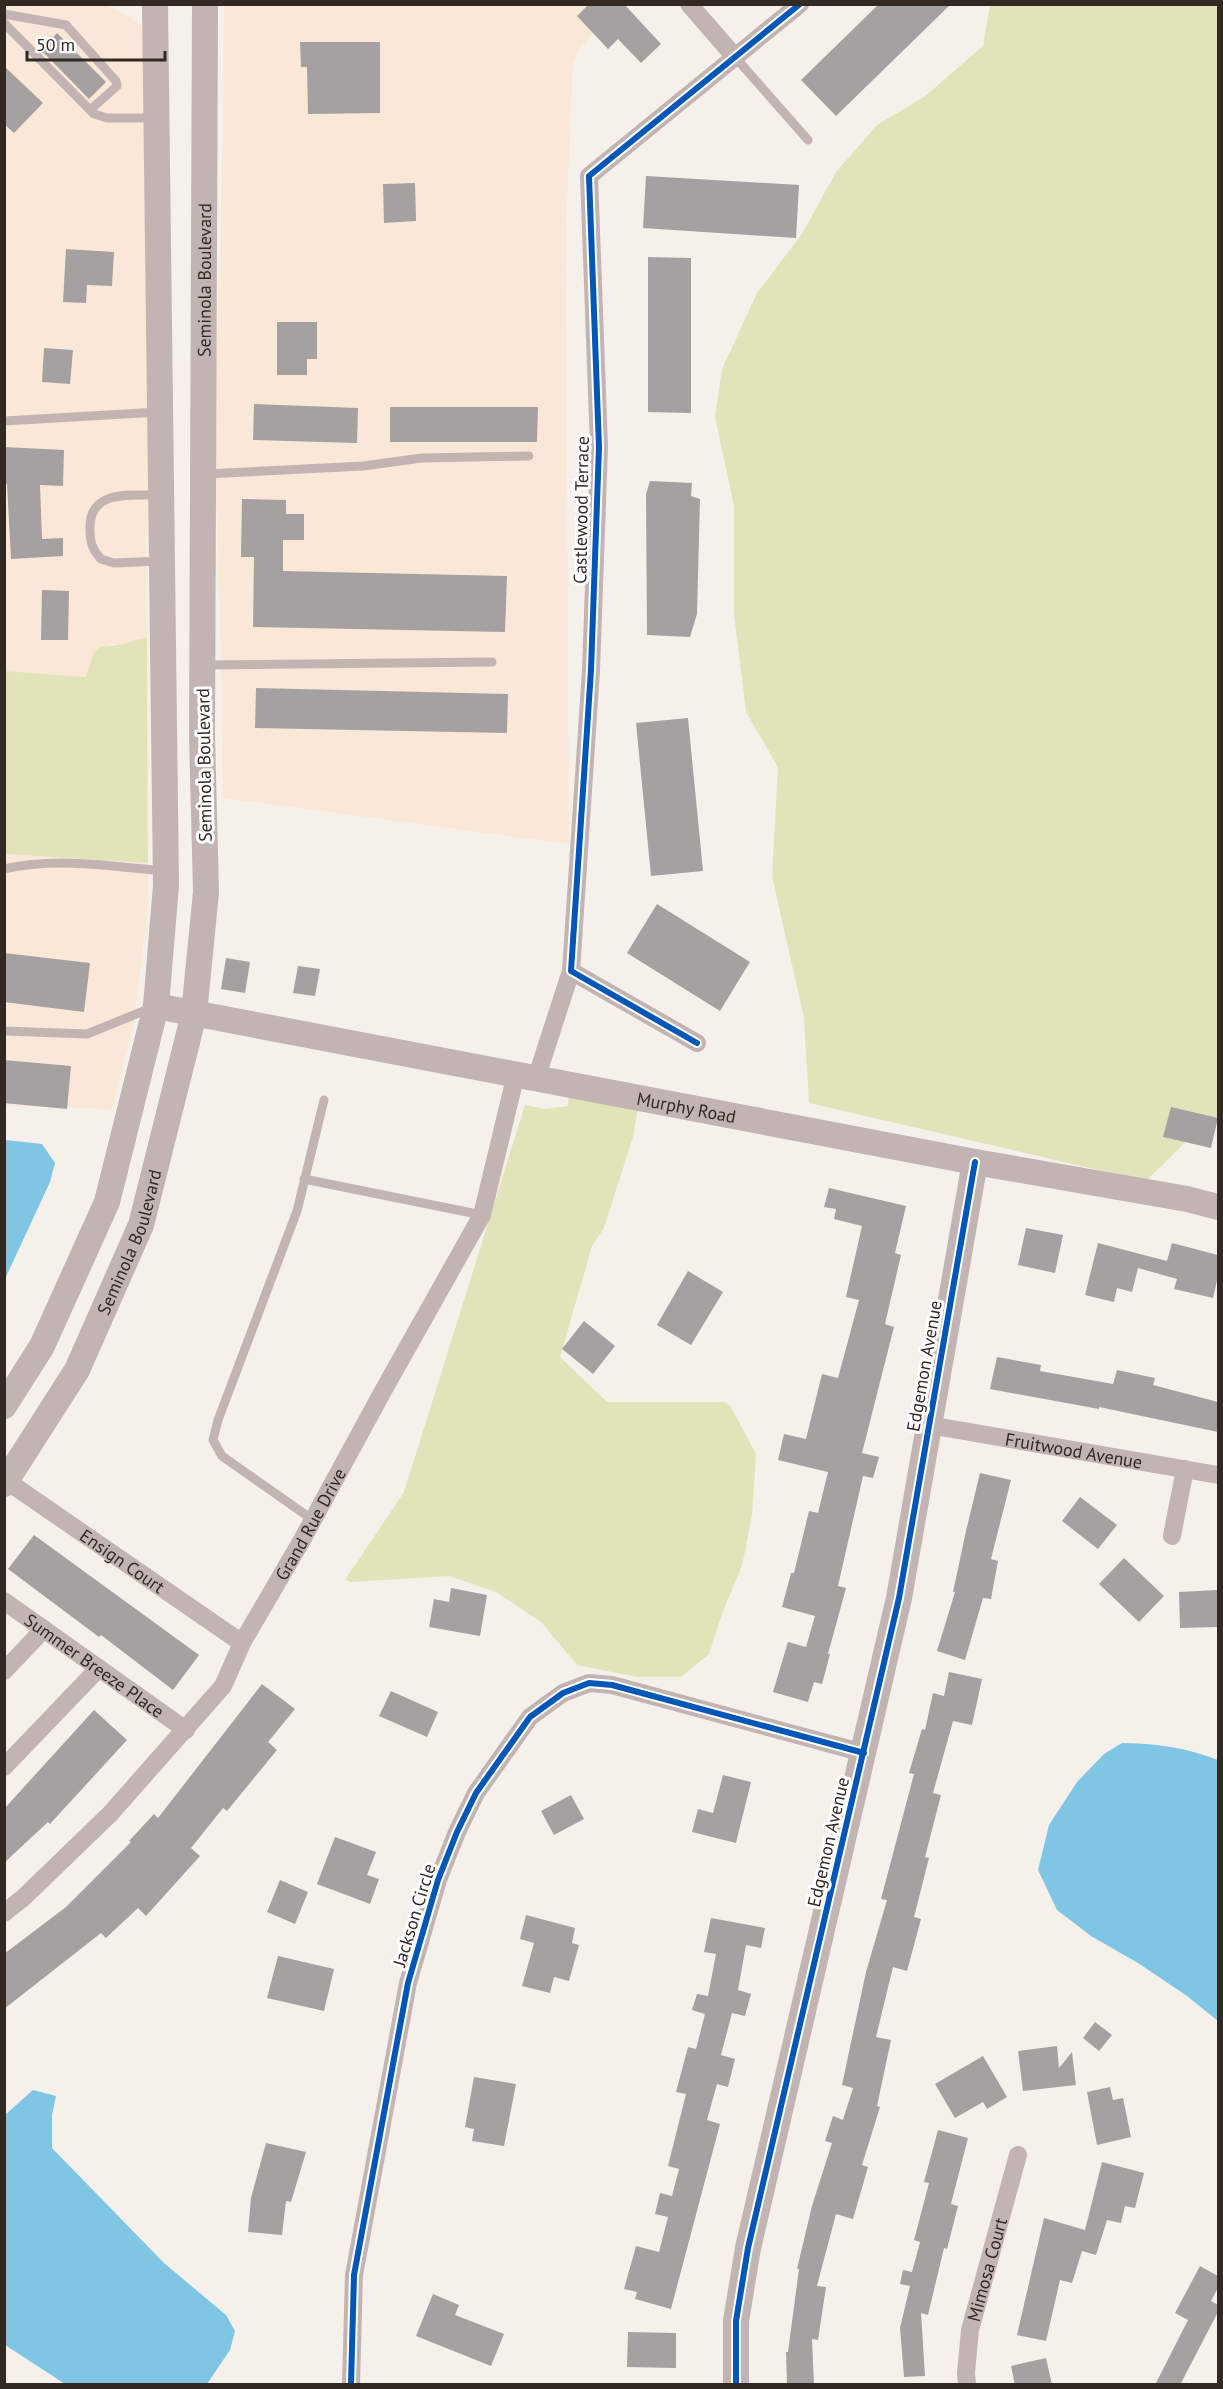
<svg xmlns="http://www.w3.org/2000/svg" width="1223" height="2389" font-family="'PT Sans',sans-serif">
<style>
.built{fill:#f9e8d7}
.green{fill:#e3e3ba}
.water{fill:#7fc6e4}
.building{fill:#a5a1a1}
.lines{fill:none;stroke-linecap:round;stroke-linejoin:round}
.lane{stroke:#c3b4b4;stroke-width:9}
.street{stroke:#c3b4b4;stroke-width:18}
.secondary{stroke:#c1b4b2;stroke-width:26}
.cycleway-casing{stroke:#fff;stroke-width:10}
.cycleway{stroke:#0057b8;stroke-width:6}
.labels{text-anchor:middle;dominant-baseline:central;stroke-width:6;stroke-linejoin:round;paint-order:stroke}
.street-label{font-size:18px;fill:#312922;stroke:#fff}
</style>
<rect width="100%" height="100%" fill="#f6f0ea"/>
<path class="built" d="M5,5H105L130,17L145,29L150,506L146,540L147,638L138,639L124,644H109L94,652L87,677L5,671Z
M224,5H616L601,18L573,61L566,228L569,844L223,798L220,612L214,445L223,138Z
M5,854L148,863V909L134,1022L112,1109L5,1106Z"/>
<path class="green" d="M990,5H1218V1116L1205,1123L1146,1181L809,1103L804,1018L772,876L778,767L746,712L734,614V506L715,417L722,369L757,293L802,234L836,172L877,125L924,97L983,46Z
M147,638L148,863L5,854V671L86,677L94,652L101,647L124,644L138,639Z
M569,1095L638,1108L633,1137L604,1228L592,1246L560,1357L607,1402H725L730,1405L756,1454L752,1515L742,1566L723,1611L709,1654L681,1677H637L577,1665L541,1622L496,1592L449,1576L351,1582L345,1580L404,1492L525,1105L546,1109L568,1106Z"/>
<path class="water" d="M5,1140L42,1144L55,1163L50,1182L5,1279Z
M1122,1743C1155,1743 1187,1748 1218,1760V2021L1187,1996L1138,1963L1091,1936L1057,1910L1038,1870L1049,1825L1077,1782L1104,1754Z
M33,2090L56,2096L52,2115V2148L164,2263L226,2315L235,2331L230,2350L207,2384H65L5,2345V2115Z"/>
<path class="building" d="M589,4H624L661,44L641,63L618,39L608,49L577,16Z
M879,4H951L836,116L801,80Z
M57,33L106,82L89,99L41,50Z
M300,42H380V113L308,114L307,67H301Z
M4,66L43,103L14,133L4,124Z
M646,176L799,185L796,238L643,228Z
M415,183L416,221L384,223L383,184Z
M66,249L114,252L112,286L87,285L86,303L63,302Z
M648,257L691,258V413L648,412Z
M277,322H317V359H307V375H277Z
M44,348L73,350L70,384L42,382Z
M254,404L358,408L357,443L253,440Z
M390,407H538L537,442H390Z
M4,447L64,450L63,486L40,485L42,539L63,538V556L11,559L7,484H4Z
M650,481L692,483L691,496L700,499L697,614L690,637L647,635L646,494Z
M242,499L286,500V514H304V540H283V571L507,576L505,632L253,627L254,557H241Z
M42,590L69,591L68,640H41Z
M256,688L508,694L507,733L255,728Z
M688,718L703,871L651,876L636,723Z
M657,904L750,962L720,1011L627,953Z
M4,953L90,963L84,1012L4,1002Z
M226,958L250,962L245,993L221,989Z
M298,966L320,969L315,996L293,993Z
M4,1060L71,1066L67,1109L4,1103Z
M1171,1107L1218,1118L1211,1148L1163,1137Z
M829,1188L906,1206L895,1253L901,1255L885,1324L894,1327L862,1453L879,1457L873,1478L863,1476L838,1586L846,1588L828,1654H830L822,1684L814,1682L808,1702L773,1692L788,1642L806,1647L815,1616L782,1607L791,1573H794L809,1511L818,1513L828,1472L778,1460L784,1434L806,1439L822,1374L838,1378L859,1300L846,1297L862,1226L834,1219L836,1209L824,1207Z
M1026,1228L1063,1235L1055,1273L1018,1265Z
M1098,1243L1167,1261L1172,1243L1218,1255V1276L1213,1298L1174,1289L1177,1279L1138,1268L1132,1292L1117,1288L1114,1302L1085,1295Z
M688,1271L723,1292L691,1345L657,1325Z
M584,1321L615,1346L593,1374L562,1349Z
M997,1357L1041,1365L1040,1371L1113,1384L1117,1370L1155,1378L1153,1385L1218,1402V1432L1099,1407V1409L990,1389Z
M980,1473L1011,1480L991,1559L998,1561L991,1599L983,1598L965,1660L937,1651L955,1592H953L966,1531Z
M1080,1497L1117,1525L1098,1549L1062,1521Z
M34,1535L199,1655L173,1690L101,1635L99,1637L8,1569Z
M1124,1558L1164,1596L1139,1622L1099,1584Z
M451,1588L487,1595L480,1636L429,1627L434,1599L449,1602Z
M1218,1590V1627L1180,1628L1179,1592Z
M949,1672L982,1679L972,1725L953,1721L933,1793L941,1795L925,1857L929,1858L914,1917L921,1919L907,1971L893,1967L876,2037L891,2040L877,2106L880,2107L862,2165L868,2167L853,2219L836,2214L817,2286L826,2287L818,2340L812,2339L814,2385H787L786,2352H788L799,2269H797L812,2206L832,2143L825,2141L833,2116L843,2120L853,2088L842,2085L866,1972L887,1900L881,1899L914,1774L909,1773L922,1729L925,1730L933,1693L944,1696Z
M262,1684L295,1709L268,1742L277,1750L227,1811L223,1808L191,1848L200,1856L146,1916L138,1908L106,1938L101,1933L4,2009V1954L66,1907L131,1842L129,1841L154,1814L158,1818Z
M391,1691L438,1712L427,1737L379,1716Z
M94,1710L127,1740L50,1824L48,1822L4,1863V1809Z
M723,1775L751,1782L736,1843L692,1832L698,1809L713,1813Z
M571,1795L584,1819L554,1835L541,1811Z
M335,1837L376,1852L367,1875L379,1879L370,1904L317,1884Z
M280,1880L308,1892L295,1924L267,1912Z
M526,1915L575,1928L572,1943L579,1945L569,1981L554,1977L550,1993L522,1986L534,1943L520,1939Z
M711,1918L765,1928L761,1948L746,1945L738,1990L751,1994L745,2016L732,2013L721,2055L735,2059L728,2087L717,2084L707,2120L720,2124L671,2309L635,2299L637,2292L624,2289L636,2246L659,2252L668,2217L655,2214L660,2193L672,2196L679,2169L668,2166L686,2094L676,2092L688,2047L696,2049L705,2014L692,2010L697,1994L708,1996L716,1954L704,1952Z
M278,1956L334,1969L324,2011L267,1998Z
M1095,2022L1112,2035L1099,2051L1083,2038Z
M1057,2046L1059,2068L1072,2052L1076,2085L1023,2091L1018,2051Z
M983,2056L1007,2097L987,2109L983,2102L955,2118L935,2084Z
M474,2077L516,2084L504,2146L472,2141L474,2129L465,2127Z
M1110,2087L1113,2100L1123,2098L1131,2137L1097,2145L1087,2092Z
M938,2130L968,2138L951,2204L958,2206L947,2249L944,2248L928,2315L921,2313L925,2376L904,2377L900,2328L910,2286L900,2284L903,2270L912,2272L920,2242L914,2240L929,2183L924,2182Z
M266,2143L306,2152L291,2202L286,2201L282,2235L248,2232L251,2198Z
M1102,2162L1144,2173L1135,2208L1125,2206L1121,2223L1107,2220L1096,2255L1082,2251L1072,2283L1060,2280L1046,2341L1017,2335L1044,2218L1085,2230Z
M1200,2266L1218,2276V2288L1211,2301L1218,2305V2312L1180,2385H1155L1188,2320L1175,2313Z
M433,2294L459,2305L455,2315L504,2334L491,2366L416,2336Z
M628,2332L676,2333V2368L627,2367Z
M1046,2358L1052,2385H1015L1011,2366Z"/>
<g class="lines">
<path class="lane" d="M4,14L66,25L116,81L117,86L90,110
M4,23L94,114L107,118H154
M735,57L808,140
M4,421L159,412
M205,474L363,466L422,458L529,456
M160,495C132,496 89,488 90,529C90,542 92,549 101,559L114,563L161,561
M205,665L492,662
M4,869C57,857 111,866 164,871
M4,1031L87,1034L151,1008
M304,1179L482,1215
M313,1520L222,1456L213,1440L218,1420L297,1211L324,1100"/>
<g class="street">
<path d="M689,4L735,57"/>
<path d="M697,1043L571,971L591,670L599,447L589,176L800,4"/>
<path d="M536,1079L571,971"/>
<path id="s1" d="M929,1425L1218,1475"/>
<path id="s2" d="M4,1479L242,1643"/>
<path d="M1172,1536L1185,1469"/>
<path id="s3" d="M4,1601L186,1730"/>
<path d="M4,1671L44,1629"/>
<path d="M4,1767L99,1668"/>
<path id="s4" d="M4,1913L23,1898L110,1814L223,1686L242,1643L302,1540L383,1391L482,1215L516,1074"/>
<path d="M351,2384L354,2275L408,1983L438,1880L457,1832L476,1793L530,1717L563,1693L589,1683L612,1685L864,1753"/>
<path id="s5" d="M967,2384L966,2373L970,2330L1018,2155"/>
</g>
<g class="secondary">
<path id="s6" d="M156,1006L975,1162L1187,1199L1218,1207"/>
<path d="M4,1406L42,1346L107,1202L156,1006L166,885L155,4"/>
<path id="s7" d="M4,1484L77,1370L141,1225L194,1014L206,892L202,736L205,4"/>
<path d="M736,2384V2321L748,2248L899,1598L975,1162"/>
</g>
<g class="cycleway-casing">
<path id="cycleway" d="M697,1043L571,971L591,670L599,447L589,176L800,4
M351,2384L354,2275L408,1983L438,1880L457,1832L476,1793L530,1717L563,1693L589,1683L612,1685L864,1753
M736,2384V2321L748,2248L899,1598L975,1162"/>
</g>
<use href="#cycleway" class="cycleway"/>
</g>
<g class="labels">
<g class="street-label">
<text stroke="none"><textPath href="#s7" startOffset="1246">Seminola Boulevard</textPath></text>
<text transform="translate(581 510) rotate(-89)">Castlewood Terrace</text>
<text transform="translate(204 765) rotate(-91)">Seminola Boulevard</text>
<text stroke="none"><textPath href="#s6" startOffset="540">Murphy Road</textPath></text>
<text stroke="none"><textPath href="#s7" startOffset="274">Seminola Boulevard</textPath></text>
<text transform="translate(924 1366) rotate(-80)">Edgemon Avenue</text>
<text stroke="none"><textPath href="#s1" startOffset="147">Fruitwood Avenue</textPath></text>
<text stroke="none"><textPath href="#s4" startOffset="500">Grand Rue Drive</textPath></text>
<text stroke="none"><textPath href="#s2" startOffset="144">Ensign Court</textPath></text>
<text stroke="none"><textPath href="#s3" startOffset="111">Summer Breeze Place</textPath></text>
<text transform="translate(828 1842) rotate(-77)">Edgemon Avenue</text>
<text transform="translate(414 1915) rotate(-73)">Jackson Circle</text>
<text stroke="none"><textPath href="#s5" startOffset="117">Mimosa Court</textPath></text>
</g>
</g>
<rect width="1223" height="2389" fill="none" stroke="#312922" stroke-width="12"/>
<path d="M27 51v9h138v-9" fill="none" stroke="#312922" stroke-width="3"/>
<text x="36" y="51" font-size="18" fill="#312922" stroke="#ffffff" stroke-width="4.5" paint-order="stroke">50 m</text>
</svg>
